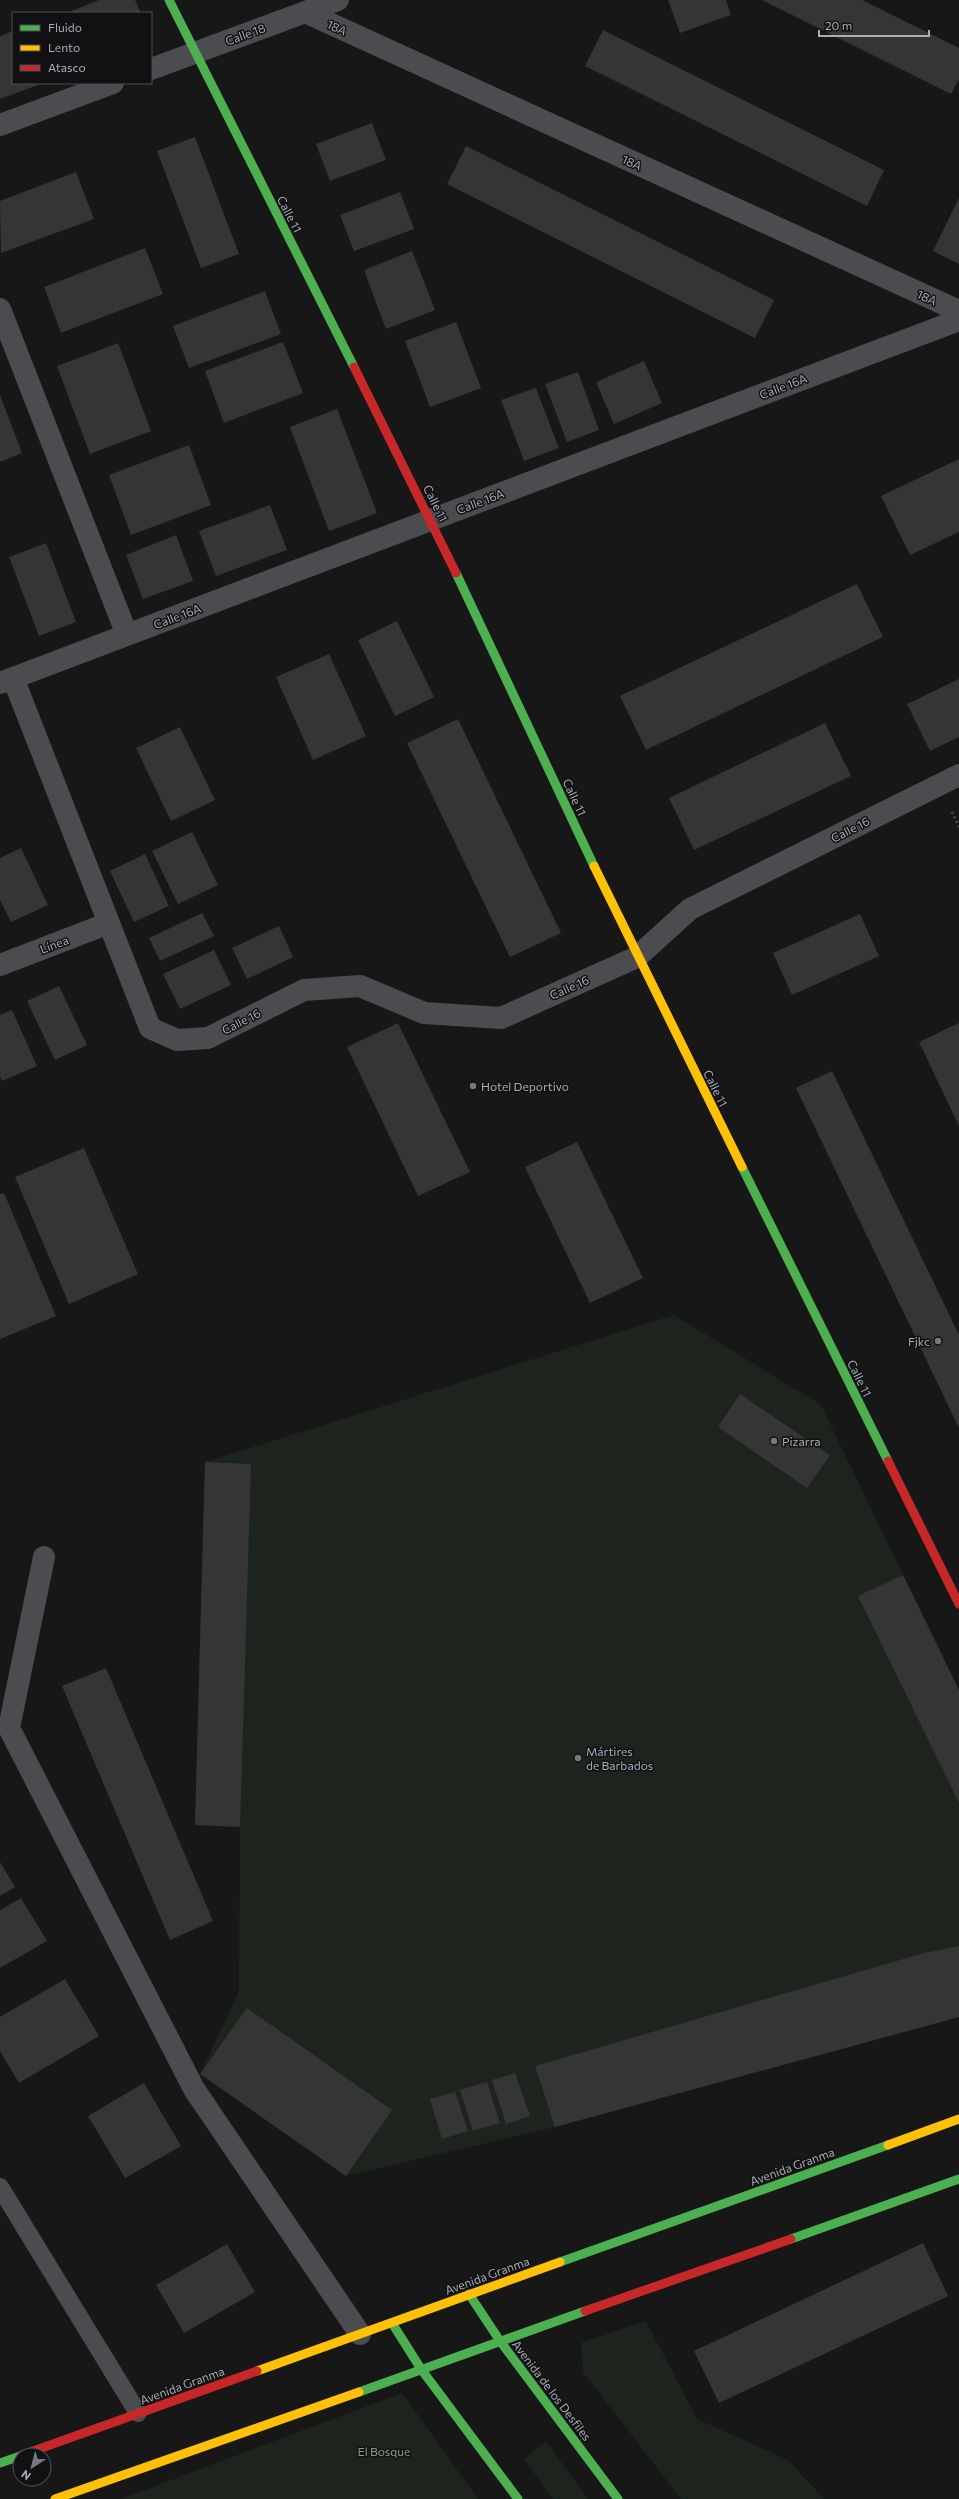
<svg xmlns="http://www.w3.org/2000/svg" width="959" height="2499" font-family="Commissioner,sans-serif">
<style>
.green{fill:#1d241e}
.building{fill:#353536}
.lines{fill:none;stroke-linecap:round;stroke-linejoin:round}
.path{stroke:#4d4e52;stroke-width:2.5;stroke-dasharray:2 3;stroke-linecap:butt}
.lane{stroke:#4b4c50;stroke-width:18}
.street{stroke:#4b4c50;stroke-width:22}
.fast{stroke:#4caf50;stroke-width:9}
.slow{stroke:#ffc107;stroke-width:9}
.jam{stroke:#c62828;stroke-width:9}
.poi-dot{fill:#757880;stroke:#111113;stroke-width:1.5}
.labels{text-anchor:middle;dominant-baseline:central;stroke-width:3;stroke-linejoin:round;paint-order:stroke}
.street-label{font-size:12px;fill:#a8adb8;stroke:#111113}
.poi-label{font-size:12px;fill:#a8adb8;stroke:#111113;text-anchor:start}
.park-label{font-size:12px;fill:#7fa381;stroke:#111113}
</style>
<rect width="100%" height="100%" fill="#171717"/>
<path class="green" d="M674,1315L821,1405L959,1690V2017L555,2127L346,2176L200,2074L239,1991L240,1827L195,1825L205,1462Z
M646,2321L697,2419L788,2460L824,2499H681L583,2372L581,2343Z
M402,2393L478,2499H121Z
M546,2441L588,2499H553L524,2459Z"/>
<path class="building" d="M99,0H135L141,13H67Z
M668,0H726L731,15L680,33Z
M762,0H862L959,48V79L951,94Z
M603,30L884,170L867,206L585,66Z
M13,31V83H37L38,85L0,99V36Z
M372,123L386,160L330,181L316,144Z
M195,137L239,254L201,268L157,151Z
M466,146L774,300L755,338L447,184Z
M76,172L94,219L1,253L0,201Z
M400,192L414,229L354,251L340,215Z
M959,198V264L933,251Z
M145,248L163,294L61,333L44,287Z
M412,251L435,310L386,329L364,270Z
M265,291L281,334L189,368L173,326Z
M456,322L481,388L430,407L405,341Z
M283,342L303,393L224,423L205,371Z
M118,343L151,431L90,454L57,366Z
M644,361L662,403L614,424L596,382Z
M578,372L599,430L567,442L545,384Z
M536,388L559,448L524,461L501,400Z
M0,395L22,453L0,462Z
M337,409L377,513L329,531L290,427Z
M189,445L211,505L131,535L109,475Z
M959,459V532L910,555L881,496Z
M270,505L287,550L216,576L199,531Z
M176,535L193,581L143,599L126,555Z
M46,543L76,622L39,636L9,557Z
M857,584L883,637L646,750L620,696Z
M397,621L434,697L395,716L358,640Z
M329,654L366,736L313,760L276,677Z
M959,679V737L930,751L907,704Z
M458,719L561,933L510,957L407,743Z
M825,723L851,776L694,850L669,798Z
M180,727L215,800L171,821L136,748Z
M192,832L218,885L178,904L152,851Z
M21,848L48,905L11,922L0,900V858Z
M145,854L169,906L134,922L110,871Z
M202,913L214,936L160,961L149,938Z
M860,914L879,956L792,995L773,953Z
M279,926L293,957L247,979L232,948Z
M214,950L231,985L180,1009L163,974Z
M59,986L87,1045L55,1060L27,1001Z
M12,1010L37,1066L2,1081L0,1076V1015Z
M398,1023L470,1172L418,1196L347,1047Z
M959,1023V1126L919,1042Z
M832,1071L959,1335V1428L796,1088Z
M577,1142L643,1278L590,1303L525,1167Z
M84,1148L138,1274L69,1304L15,1177Z
M4,1193L56,1316L0,1339V1194Z
M740,1394L830,1455L807,1488L718,1427Z
M205,1462L251,1464L240,1827L195,1825Z
M903,1575L959,1690V1803L858,1596Z
M106,1668L213,1921L170,1940L62,1686Z
M0,1862L15,1887L0,1896Z
M21,1898L47,1941L0,1968V1910Z
M959,1946V2017L555,2127L535,2066L924,1953Z
M65,1979L99,2036L19,2083L0,2051V2017Z
M247,2008L392,2110L346,2176L200,2074Z
M515,2073L530,2116L506,2124L492,2080Z
M487,2082L500,2123L473,2131L460,2090Z
M144,2083L181,2146L125,2178L88,2116Z
M455,2092L468,2131L442,2139L430,2099Z
M923,2243L948,2296L719,2403L694,2351Z
M227,2244L255,2292L184,2333L156,2285Z"/>
<g class="lines">
<path class="path" d="M952,812L959,827"/>
<path class="lane" d="M0,2187L138,2413"/>
<path class="street" d="M305,12L959,311
M151,69L338,0
M0,125L113,83
M0,309L127,635
M13,678L150,1028L177,1040L208,1038L304,990L360,986L424,1013L501,1018L637,957L690,909L959,775
M0,683L959,320
M0,965L109,923
M44,1557L9,1728L194,2089L360,2334"/>
<path class="fast" d="M169,0L354,367
M456,573L594,866
M742,1167L888,1461
M791,2239L959,2179
M560,2262L888,2145
M469,2294L500,2341L618,2499
M392,2323L421,2369L518,2499
M359,2392L585,2311
M0,2463L20,2456"/>
<path class="slow" d="M594,866L742,1167
M888,2145L959,2119
M257,2371L560,2262
M55,2499L359,2392"/>
<path class="jam" d="M354,367L456,573
M888,1461L959,1604
M585,2311L791,2239
M22,2455L257,2371"/>
</g>
<g class="poi-dot">
<circle cx="473" cy="1086" r="4"/>
<circle cx="938" cy="1341" r="4"/>
<circle cx="774" cy="1441" r="4"/>
<circle cx="578" cy="1758" r="4"/>
</g>
<g class="labels">
<g class="street-label">
<text transform="translate(337 27) rotate(25)">18A</text>
<text transform="translate(245 34) rotate(-20)">Calle 18</text>
<text transform="translate(632 162) rotate(25)">18A</text>
<text transform="translate(290 214) rotate(63)">Calle 11</text>
<text transform="translate(927 297) rotate(25)">18A</text>
<text transform="translate(783 386) rotate(-21)">Calle 16A</text>
<text transform="translate(480 501) rotate(-21)">Calle 16A</text>
<text transform="translate(436 503) rotate(64)">Calle 11</text>
<text transform="translate(177 616) rotate(-21)">Calle 16A</text>
<text transform="translate(575 797) rotate(65)">Calle 11</text>
<text transform="translate(850 829) rotate(-27)">Calle 16</text>
<text transform="translate(54 944) rotate(-21)">Línea</text>
<text transform="translate(569 987) rotate(-24)">Calle 16</text>
<text transform="translate(241 1021) rotate(-27)">Calle 16</text>
<text transform="translate(716 1088) rotate(64)">Calle 11</text>
<text transform="translate(860 1378) rotate(64)">Calle 11</text>
<text transform="translate(792 2166) rotate(-20)">Avenida Granma</text>
<text transform="translate(487 2275) rotate(-20)">Avenida Granma</text>
<text transform="translate(182 2385) rotate(-20)">Avenida Granma</text>
<text transform="translate(552 2390) rotate(53)">Avenida de los Desfiles</text>
</g>
<g class="poi-label">
<text x="481" y="1086">Hotel Deportivo</text>
<text x="930" y="1341" text-anchor="end">Fjkc</text>
<text x="782" y="1441">Pizarra</text>
<text x="586" y="1751">Mártires<tspan x="586" dy="14">de Barbados</tspan></text>
</g>
<g class="park-label">
<text x="384" y="2451">El Bosque</text>
</g>
</g>
<rect x="12" y="12" width="140" height="72" fill="#111113" stroke="#4d4f55"/>
<rect x="20" y="25" width="20" height="6" fill="#4caf50" stroke="#4d4f55"/>
<text x="48" y="32" font-size="12" fill="#a8adb8">Fluido</text>
<rect x="20" y="45" width="20" height="6" fill="#ffc107" stroke="#4d4f55"/>
<text x="48" y="52" font-size="12" fill="#a8adb8">Lento</text>
<rect x="20" y="65" width="20" height="6" fill="#c62828" stroke="#4d4f55"/>
<text x="48" y="72" font-size="12" fill="#a8adb8">Atasco</text>
<g transform="translate(32 2467) rotate(216)"><circle r="19" fill="#111113" stroke="#4d4f55"/>
<path d="M0-3L7 15L0 10L-7 15Z" fill="#757880"/>
<text y="-6" font-size="11" font-weight="bold" text-anchor="middle" fill="#a8adb8">N</text>
</g>
<path d="M819 30v6h110v-6" fill="none" stroke="#a8adb8" stroke-width="2"/>
<text x="825" y="30" font-size="12" fill="#a8adb8" stroke="#111113" stroke-width="3" paint-order="stroke">20 m</text>
</svg>
